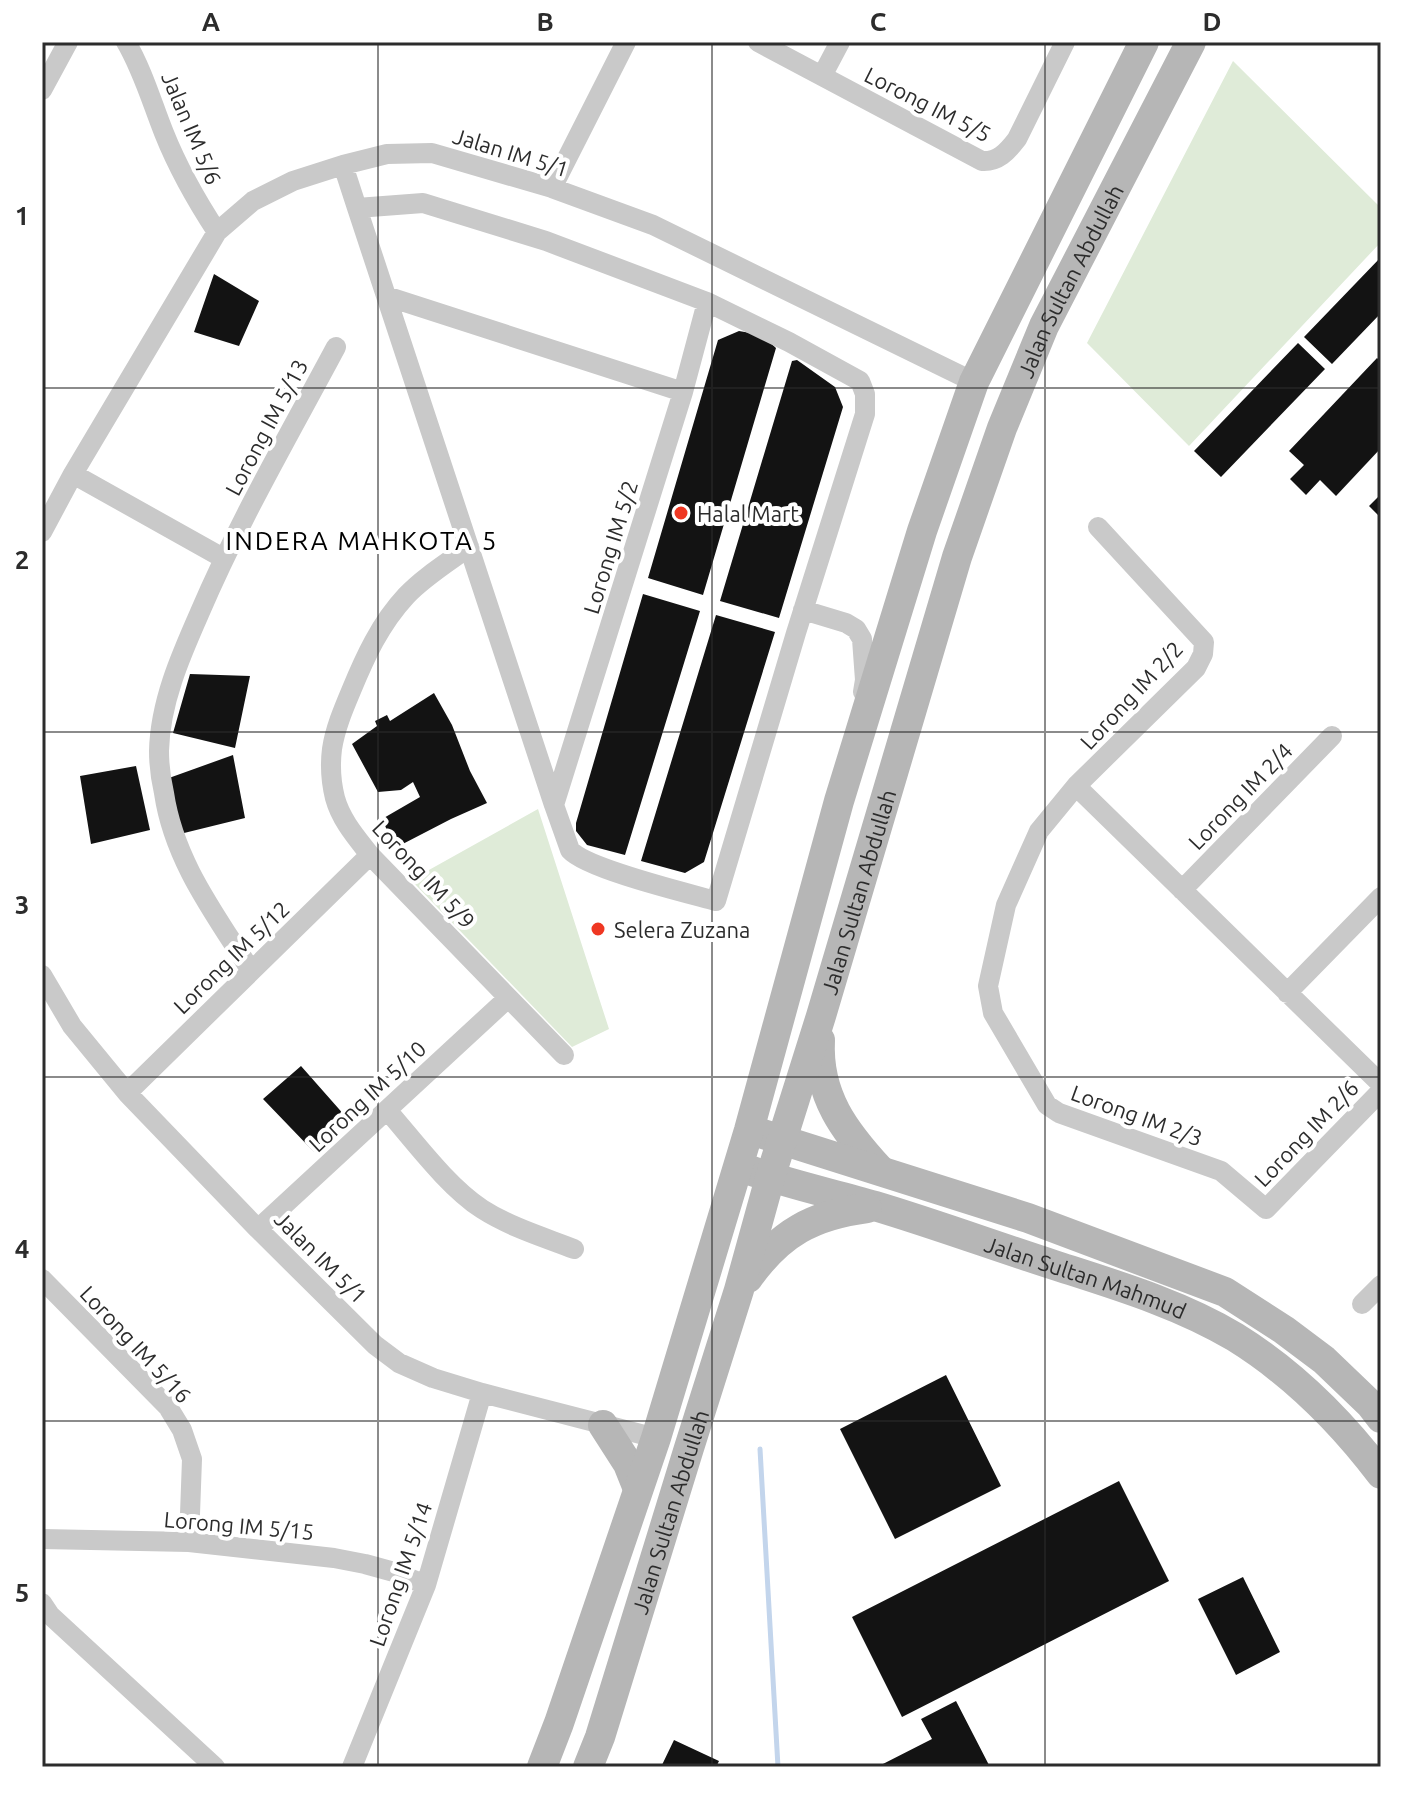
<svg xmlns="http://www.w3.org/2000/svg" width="1423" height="1809" font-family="Ubuntu,sans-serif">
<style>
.green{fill:#dfebd8}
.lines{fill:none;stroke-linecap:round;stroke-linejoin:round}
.stream{stroke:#c3d5ec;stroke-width:5}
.building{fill:#131313}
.minor{stroke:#c9c9c9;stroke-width:20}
.secondary{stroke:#b6b6b6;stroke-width:30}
.grid{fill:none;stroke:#2c2c2c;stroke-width:2;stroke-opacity:0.55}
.poi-dot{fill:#ef3722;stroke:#fff;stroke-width:3}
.labels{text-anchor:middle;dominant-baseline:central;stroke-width:8;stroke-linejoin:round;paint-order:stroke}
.street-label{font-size:22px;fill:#2c2c2c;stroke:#fff}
.poi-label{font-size:22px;fill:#2c2c2c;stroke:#fff;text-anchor:start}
.quarter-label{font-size:26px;letter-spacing:2px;fill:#000;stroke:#fff}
.neatline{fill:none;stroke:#2c2c2c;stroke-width:3}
.grid-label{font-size:26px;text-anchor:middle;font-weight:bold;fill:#2c2c2c}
</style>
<rect width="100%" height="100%" fill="#fff"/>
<path class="green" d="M1233,61L1381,208V242L1189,446L1087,343Z
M538,809L609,1029L572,1047L411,880Z"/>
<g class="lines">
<path class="stream" d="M760,1449L778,1767"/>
</g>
<path class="building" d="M1381,257V313L1332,364L1304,337Z
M214,274L259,301L239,346L194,332Z
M739,331L762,335L776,348L703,595L648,578L718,340Z
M1298,343L1325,369L1221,477L1194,451Z
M1377,358L1381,362V448L1336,496L1320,480L1306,495L1290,479L1304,465L1289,451Z
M797,360L835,387L843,407L779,618L720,601L792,361Z
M1381,494V518L1369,506Z
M643,594L700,611L625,855L587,845L576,831V823Z
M716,615L775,632L704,862L685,873L641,861Z
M190,674L250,676L235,748L173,733Z
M434,693L452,725L470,771L487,803L451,819L395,848L382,819L420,797L413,782L401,790L378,792L352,744L377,726L375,721L387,715L390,721Z
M233,755L245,818L180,834L169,778Z
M136,766L150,830L91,844L80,776Z
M301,1066L346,1117L314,1152L263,1099Z
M946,1375L1001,1486L895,1539L840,1429Z
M1119,1481L1169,1581L902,1717L852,1617Z
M1243,1577L1280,1652L1236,1675L1198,1599Z
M956,1701L990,1767H877L932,1739L921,1719Z
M674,1740L719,1761L716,1767H661Z"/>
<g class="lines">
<path class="minor" d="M126,42C143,71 152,103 164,133C178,168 196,200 217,232
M758,42L982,161C998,162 1007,152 1017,139L1065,42
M822,76L840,42
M42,90L68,42
M343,165L357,208L554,805L570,850C587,869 687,893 716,901L796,633L865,414V394L860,381L789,342L707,302L546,241L423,203L357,208
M552,188L626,42
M386,296L683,392
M73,474L223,558
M1098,527L1204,642L1203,654L1196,668L1076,786L1039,831L1006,905L988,986L993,1013L1047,1105L1059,1113L1221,1171L1266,1209L1381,1091
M42,532L73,474L217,232L253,201L293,181L343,165L387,154L432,153L552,188L653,225L974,382
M469,547C447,563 424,577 406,596C380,624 365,657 351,691C343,710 335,729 332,749C330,765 331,782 335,798C341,820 356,837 370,855L564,1055
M803,610L846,623L856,629L862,639L865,680L863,692
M1076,786L1381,1084
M554,805L683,392L707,302
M1182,890L1332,736
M251,971C215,914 174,861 164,793C161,780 159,764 159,751C160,702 181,655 200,612C239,521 289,435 336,347
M42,975L72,1026L127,1093L258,1229L375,1345L399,1363L433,1378L482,1393L656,1438
M1287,993L1381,897
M127,1093L370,855
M387,1110C415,1142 447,1186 482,1209C510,1227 543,1237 574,1249
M258,1229L508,998
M42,1279L168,1407L182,1430L192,1459L189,1542
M1362,1304L1381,1285
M42,1539L189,1542L334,1558L365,1564L394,1572L426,1585
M42,1603L50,1615L215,1767
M352,1767L426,1585L482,1393"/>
<g class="secondary">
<path d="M820,1040C817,1096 845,1132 880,1170"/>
<path d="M763,1134L1028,1218L1225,1292L1284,1330L1324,1360L1371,1405L1381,1418"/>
<path id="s1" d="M752,1171C792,1185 834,1194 875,1206C935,1224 995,1246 1054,1265C1116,1285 1180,1304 1235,1337C1293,1373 1340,1420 1381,1474"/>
<path d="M748,1278C780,1233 813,1215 867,1208"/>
<path d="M603,1425L628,1464L638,1489"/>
<path d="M542,1767L559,1723L656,1438L749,1130L839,801L922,531L974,382L1144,42"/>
<path id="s2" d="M588,1767L600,1737L689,1448L739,1290L770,1178L821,1016L957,557L1002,428L1044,326L1191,42"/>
</g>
</g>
<path class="grid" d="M378,42V1767M712,42V1767M1045,42V1767M42,388H1381M42,732H1381M42,1077H1381M42,1421H1381"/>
<g class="poi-dot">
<circle cx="681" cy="513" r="8"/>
<circle cx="598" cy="929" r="8"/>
</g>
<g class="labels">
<g class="street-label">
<text transform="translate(928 104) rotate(27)">Lorong IM 5/5</text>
<text transform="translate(192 128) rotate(67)">Jalan IM 5/6</text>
<text transform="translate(511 152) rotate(17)">Jalan IM 5/1</text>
<text stroke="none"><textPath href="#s2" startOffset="1564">Jalan Sultan Abdullah</textPath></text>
<text transform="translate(266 427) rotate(-62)">Lorong IM 5/13</text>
<text transform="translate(610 547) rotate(-73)">Lorong IM 5/2</text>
<text transform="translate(1131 695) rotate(-47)">Lorong IM 2/2</text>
<text transform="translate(1240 796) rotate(-46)">Lorong IM 2/4</text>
<text transform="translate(424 874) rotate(47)">Lorong IM 5/9</text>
<text stroke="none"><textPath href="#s2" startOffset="916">Jalan Sultan Abdullah</textPath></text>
<text transform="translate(231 957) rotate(-44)">Lorong IM 5/12</text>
<text transform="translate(367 1096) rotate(-43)">Lorong IM 5/10</text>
<text transform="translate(1137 1115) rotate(20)">Lorong IM 2/3</text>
<text transform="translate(1306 1133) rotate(-46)">Lorong IM 2/6</text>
<text transform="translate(321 1257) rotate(45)">Jalan IM 5/1</text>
<text stroke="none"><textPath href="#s1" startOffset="350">Jalan Sultan Mahmud</textPath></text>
<text transform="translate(136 1344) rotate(47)">Lorong IM 5/16</text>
<text stroke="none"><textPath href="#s2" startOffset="268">Jalan Sultan Abdullah</textPath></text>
<text transform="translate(239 1525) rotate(5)">Lorong IM 5/15</text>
<text transform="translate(400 1574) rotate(-71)">Lorong IM 5/14</text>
</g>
<g class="poi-label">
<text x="697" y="513">Halal Mart</text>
<text x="614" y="929">Selera Zuzana</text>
</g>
<g class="quarter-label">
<text x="362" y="540">INDERA MAHKOTA 5</text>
</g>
</g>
<rect width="1423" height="1809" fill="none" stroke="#ffffff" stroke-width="88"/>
<rect x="44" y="44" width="1335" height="1721" class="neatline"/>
<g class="grid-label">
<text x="211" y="31">A</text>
<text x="545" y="31">B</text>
<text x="878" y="31">C</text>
<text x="1212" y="31">D</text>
<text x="22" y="225">1</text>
<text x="22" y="569">2</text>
<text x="22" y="914">3</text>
<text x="22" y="1258">4</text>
<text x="22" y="1602">5</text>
</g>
</svg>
